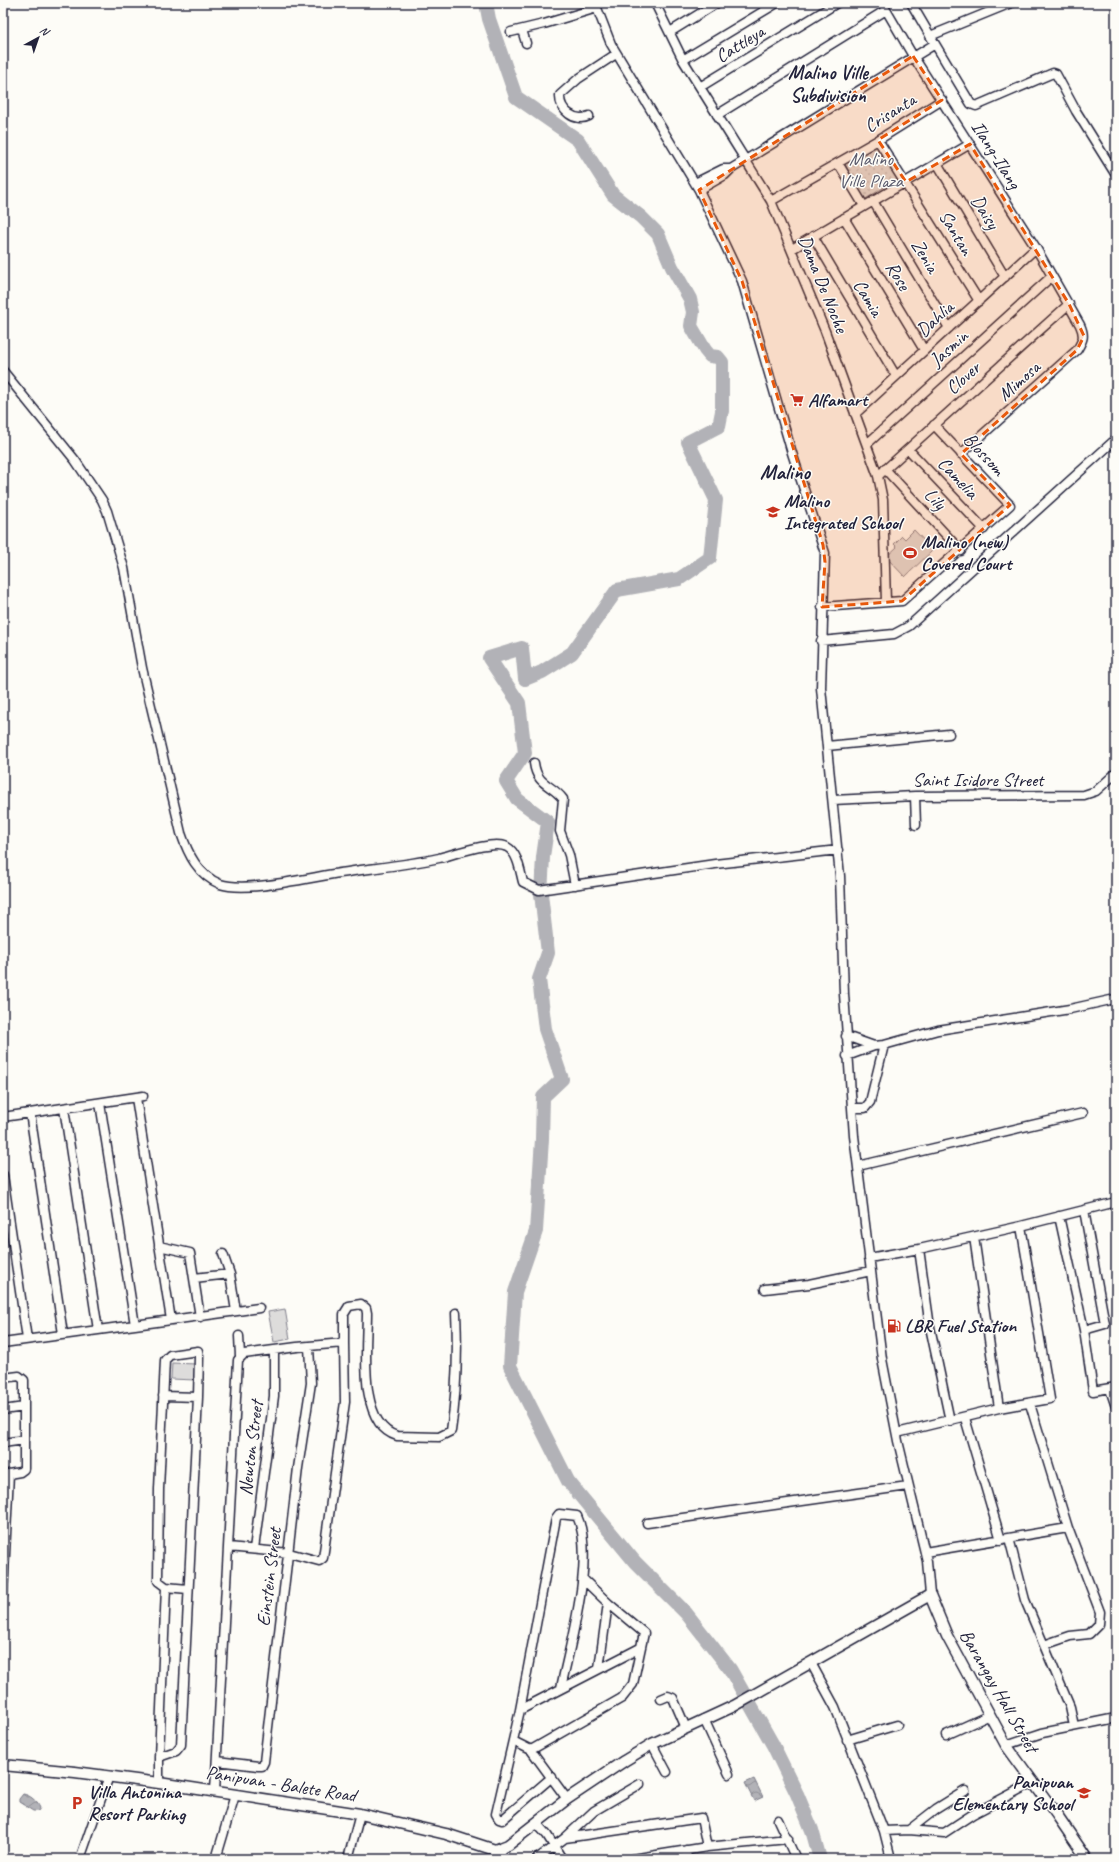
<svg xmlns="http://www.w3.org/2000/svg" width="1119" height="1862" font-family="Caveat,sans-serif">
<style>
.park{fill:url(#park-dots);stroke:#807f8b}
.pitch{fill:#dddcdb;stroke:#807f8b}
.water{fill:url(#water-waves);stroke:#787885}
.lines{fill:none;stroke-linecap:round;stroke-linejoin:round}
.river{stroke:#b2b2b7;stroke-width:14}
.minor-casing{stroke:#22223b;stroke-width:11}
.major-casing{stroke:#22223b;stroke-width:13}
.minor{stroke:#fdfcf7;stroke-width:8}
.major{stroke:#fdfcf7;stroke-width:10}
.marked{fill:#e8590c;fill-opacity:0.2;stroke:#e8590c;stroke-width:3;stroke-dasharray:8 5;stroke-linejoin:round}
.labels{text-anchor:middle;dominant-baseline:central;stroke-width:3;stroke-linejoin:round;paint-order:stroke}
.street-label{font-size:19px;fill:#22223b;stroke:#fdfcf7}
.park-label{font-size:19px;fill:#5a5a6b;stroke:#fdfcf7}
.poi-label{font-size:19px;font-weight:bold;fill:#22223b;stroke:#fdfcf7;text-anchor:start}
.neighbourhood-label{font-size:20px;font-weight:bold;fill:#22223b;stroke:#fdfcf7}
.quarter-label{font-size:21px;font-weight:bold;fill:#22223b;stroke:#fdfcf7}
</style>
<defs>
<pattern id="park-dots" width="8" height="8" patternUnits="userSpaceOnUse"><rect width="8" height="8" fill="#dddcdb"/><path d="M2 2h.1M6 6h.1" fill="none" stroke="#bdbcbd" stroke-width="1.8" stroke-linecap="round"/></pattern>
<pattern id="water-waves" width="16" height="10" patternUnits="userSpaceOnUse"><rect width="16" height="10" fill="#b2b2b7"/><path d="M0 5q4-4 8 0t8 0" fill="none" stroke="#909096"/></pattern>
</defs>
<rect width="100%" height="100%" fill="#fdfcf7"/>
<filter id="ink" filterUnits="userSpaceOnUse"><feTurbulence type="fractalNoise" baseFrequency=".025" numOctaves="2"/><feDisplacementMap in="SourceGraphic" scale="8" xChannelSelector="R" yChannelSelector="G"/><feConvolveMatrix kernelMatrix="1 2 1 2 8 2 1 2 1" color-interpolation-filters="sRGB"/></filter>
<g filter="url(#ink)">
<path class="park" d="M876,140L899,178L864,200L843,160Z"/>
<path class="pitch" d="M914,530L933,550L905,577L886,557L897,547L894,544L902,536L905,539Z
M285,1309L290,1339L274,1342L268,1312Z
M172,1363L196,1364L195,1380L171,1379Z"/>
<path class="water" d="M754,1779L763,1797L754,1801L745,1783Z
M23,1794C30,1795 37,1801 40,1808L38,1811H33L19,1802V1799Z"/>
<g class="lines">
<path class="river" d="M486,3L489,19L516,97L578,140L613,195L641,217L658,234L672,267L690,299L693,312L691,326L705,350L710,356L718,357L722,362V411L719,426L688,442L716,500L710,558L679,579L617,590L572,653L542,672L525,679L522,648L489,658L519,703L525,753L506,781L517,799L548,822L543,857L541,894L548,953L539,979L545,1029L562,1079L543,1097L542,1139L536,1231L515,1292L510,1366L568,1481L635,1562L686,1613L730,1669L773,1745L797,1794L812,1830L820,1859"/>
<g class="minor-casing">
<path id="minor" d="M595,3L611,44L699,190L742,281L792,453L825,553L821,688L840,876L844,994L854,1136L882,1359L898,1441L927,1561L930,1595
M655,3L683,60L771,201L825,331L878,476L883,500L886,602
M882,3L913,56L1036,248L1080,325C1085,336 1083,340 1077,350L961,454
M522,30L526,43
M511,32L544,24L597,8
M670,32L717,3
M930,36L1011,3
M935,44L971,104L976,106L1053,73L1056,74L1076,111L1116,175
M683,60L777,3
M700,87L837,3
M717,115L886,10
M589,116C575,123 559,110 560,95L578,79L616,54
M878,140L979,301
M838,163L864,206
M937,163L1005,277
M695,183L723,169H731
M699,190L725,175L731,169L935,44L911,3
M771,201L878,140L942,100
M873,201L949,328
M844,218L924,350
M813,236L896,376
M792,249L970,144
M3,371L75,460L102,500L107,511L124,568L142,668L181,833C188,854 198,875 220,884C247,893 311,877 340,873C373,868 407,865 439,858C455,854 493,840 507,847C518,853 520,871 523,882L539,890L715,864L838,850
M855,414L1036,248
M867,444L1052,276
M908,449L984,529
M885,469L961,551
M878,476L1069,304
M822,607L902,601L1010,505L934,425
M821,641L894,634L909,626L1116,439
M827,746L949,734
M534,763C537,786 552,784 563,799L560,831L569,855L575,885
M915,796L916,825
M833,800L915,796L1084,795L1096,791L1116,773
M846,1036L874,1046L884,1045L938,1030L1070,1009L1115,999
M847,1056L874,1046
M136,1098L171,1320
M100,1103L135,1325
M64,1108L98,1330
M852,1108H865L870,1102L884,1045
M30,1113L63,1334
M3,1117L143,1096
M858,1166L1083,1113
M3,1175L27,1339
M1059,1216L1084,1330L1093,1391L1116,1387
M1021,1226L1116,1202
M974,1237L999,1408
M159,1246L190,1253L200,1317
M919,1249L930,1327L950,1421
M223,1254L230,1274L236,1311
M869,1258L919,1249L1021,1226L1050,1399L999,1408L897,1433
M194,1278L230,1274
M765,1289L809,1284L871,1271
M1084,1330L1105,1324L1084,1210
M239,1336L240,1356
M3,1343L259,1308
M344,1343V1314L349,1306L361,1304L366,1308L367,1313C367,1346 357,1424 397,1436L439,1437L451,1431C457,1391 458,1353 456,1313
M3,1378L19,1376L24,1380V1469L20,1472L3,1475
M1110,1389L1116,1407
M163,1396L198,1397
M1030,1404L1068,1528L1100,1612L1099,1624L1089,1634L1070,1636L1044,1645
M3,1410L24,1407
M965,1418L1001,1540
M3,1443L24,1440
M647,1523L908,1486
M1009,1538L1025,1600L1070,1707L1074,1726
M254,1549L274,1396V1351
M925,1552L1068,1528
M166,1587L188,1589
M3,1595L9,1474
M811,1663L835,1707L884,1831L891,1859
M599,1668L608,1603
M661,1699L668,1696L673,1698L686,1728
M520,1710L640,1648
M704,1719L729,1774
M946,1735L990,1715
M847,1740L897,1725
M513,1741L531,1750L622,1698L633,1684L644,1633L608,1603L583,1579
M652,1744L667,1772
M1006,1745L1042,1733L1116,1718
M531,1750L567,1799
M217,1761L258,1766H262L264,1762L298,1468L311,1383L309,1347
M552,1777L502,1820L499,1819L496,1814L520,1710L556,1518L559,1514L577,1516C596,1557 570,1643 561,1688
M159,1783V1757L166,1587L158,1581L159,1489L165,1360L170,1355L198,1351L199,1356L198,1397L181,1745L176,1751L159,1757
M215,1791L238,1360L244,1354L297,1347L344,1343L345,1402L323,1558L319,1561L289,1553L229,1547
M778,1820L796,1859
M537,1824L547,1835L562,1859
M909,1830L936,1809L965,1791
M884,1831L909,1830L944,1833L973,1814L1034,1782
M565,1838L701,1818L707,1847
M686,1850L687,1859
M80,1859L109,1776
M216,1859L235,1795
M348,1859L360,1814
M496,1859L503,1847
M537,1859L565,1838L594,1811L640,1784
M632,1859L707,1847L788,1839"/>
</g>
<g class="major-casing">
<path id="major" d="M3,1765L75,1772L159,1783L360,1814L446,1834L495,1850L508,1845L567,1799L624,1761L652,1744L734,1706L930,1595L947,1636L1006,1745L1057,1815L1087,1859"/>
</g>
<use href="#minor" class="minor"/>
<use href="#major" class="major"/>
</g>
</g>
<path class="marked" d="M913,56L942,100L878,140L906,182L970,144L1069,304L1084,336L1077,350L961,454L1010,505L902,601L822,607L825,562L823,545L742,281L699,190Z"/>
<defs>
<g id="supermarket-bare" transform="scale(1.08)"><path d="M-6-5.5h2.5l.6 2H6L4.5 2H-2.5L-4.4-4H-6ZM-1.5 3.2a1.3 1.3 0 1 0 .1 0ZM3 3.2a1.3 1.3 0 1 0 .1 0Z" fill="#c8321e" stroke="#fdfcf7" stroke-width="2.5" paint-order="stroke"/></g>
<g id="school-bare" transform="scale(1.08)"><path d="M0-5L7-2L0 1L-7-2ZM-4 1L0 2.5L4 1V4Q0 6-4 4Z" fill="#c8321e" stroke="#fdfcf7" stroke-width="2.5" paint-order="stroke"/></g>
<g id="stadium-bare" transform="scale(1.08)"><path d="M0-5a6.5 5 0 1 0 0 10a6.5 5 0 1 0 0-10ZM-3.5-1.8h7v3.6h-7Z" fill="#c8321e" stroke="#fdfcf7" stroke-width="2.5" paint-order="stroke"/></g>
<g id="fuel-bare" transform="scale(1.08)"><path d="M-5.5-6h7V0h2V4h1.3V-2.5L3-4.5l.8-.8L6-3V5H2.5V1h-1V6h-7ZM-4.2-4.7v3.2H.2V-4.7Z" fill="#c8321e" stroke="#fdfcf7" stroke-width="2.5" paint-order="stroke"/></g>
<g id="parking-bare" transform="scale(1.08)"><path d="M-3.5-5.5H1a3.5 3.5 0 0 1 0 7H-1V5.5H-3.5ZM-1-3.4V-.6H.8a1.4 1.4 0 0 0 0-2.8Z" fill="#c8321e" stroke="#fdfcf7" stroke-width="2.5" paint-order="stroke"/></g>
</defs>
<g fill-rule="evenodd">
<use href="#supermarket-bare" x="797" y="400"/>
<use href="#school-bare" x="773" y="512"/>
<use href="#stadium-bare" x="910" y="553"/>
<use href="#fuel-bare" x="894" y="1326"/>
<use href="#school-bare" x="1084" y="1793"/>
<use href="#parking-bare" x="77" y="1803"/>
</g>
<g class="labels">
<g class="street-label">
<text transform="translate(740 44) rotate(-32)">Cattleya</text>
<text transform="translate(890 113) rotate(-32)">Crisanta</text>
<text transform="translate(996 155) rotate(58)">Ilang-Ilang</text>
<text transform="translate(985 212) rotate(59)">Daisy</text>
<text transform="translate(956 233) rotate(59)">Santan</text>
<text transform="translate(925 256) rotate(59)">Zenia</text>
<text transform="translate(898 276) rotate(59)">Rose</text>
<text transform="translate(823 284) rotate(68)">Dama De Noche</text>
<text transform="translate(868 298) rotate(59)">Camia</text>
<text transform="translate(935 319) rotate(-42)">Dahlia</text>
<text transform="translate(949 348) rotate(-42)">Jasmin</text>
<text transform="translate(963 378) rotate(-42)">Clover</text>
<text transform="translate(1019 381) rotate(-42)">Mimosa</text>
<text transform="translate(984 454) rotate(47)">Blossom</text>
<text transform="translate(958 478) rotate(47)">Camelia</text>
<text transform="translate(935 499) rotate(47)">Lily</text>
<text x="978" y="780">Saint Isidore Street</text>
<text transform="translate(251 1448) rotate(-83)">Newton Street</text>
<text transform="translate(269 1577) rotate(-83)">Einstein Street</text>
<text transform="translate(999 1691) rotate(60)">Barangay Hall Street</text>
<text transform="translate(281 1784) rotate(9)">Panipuan - Balete Road</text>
</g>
<g class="park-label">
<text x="871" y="159">Malino<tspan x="871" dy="22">Ville Plaza</tspan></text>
</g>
<g class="poi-label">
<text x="808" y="400">Alfamart</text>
<text x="784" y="501">Malino<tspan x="784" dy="22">Integrated School</tspan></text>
<text x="921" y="542">Malino (new)<tspan x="921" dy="22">Covered Court</tspan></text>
<text x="905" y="1326">LBR Fuel Station</text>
<text x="1073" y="1782" text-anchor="end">Panipuan<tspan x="1073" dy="22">Elementary School</tspan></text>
<text x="88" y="1792">Villa Antonina<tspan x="88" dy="22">Resort Parking</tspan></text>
</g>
<g class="neighbourhood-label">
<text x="828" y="72">Malino Ville<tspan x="828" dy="23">Subdivision</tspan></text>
</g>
<g class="quarter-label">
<text x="785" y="472">Malino</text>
</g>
</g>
<rect width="1119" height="1862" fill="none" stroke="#fdfcf7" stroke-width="16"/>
<rect x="8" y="8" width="1103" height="1846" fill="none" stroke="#22223b" stroke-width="1.5" filter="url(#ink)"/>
<g transform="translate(38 38) rotate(40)" stroke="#fdfcf7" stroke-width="3" paint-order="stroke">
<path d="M0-3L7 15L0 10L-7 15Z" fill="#22223b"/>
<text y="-6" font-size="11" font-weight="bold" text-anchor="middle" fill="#22223b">N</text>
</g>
</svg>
